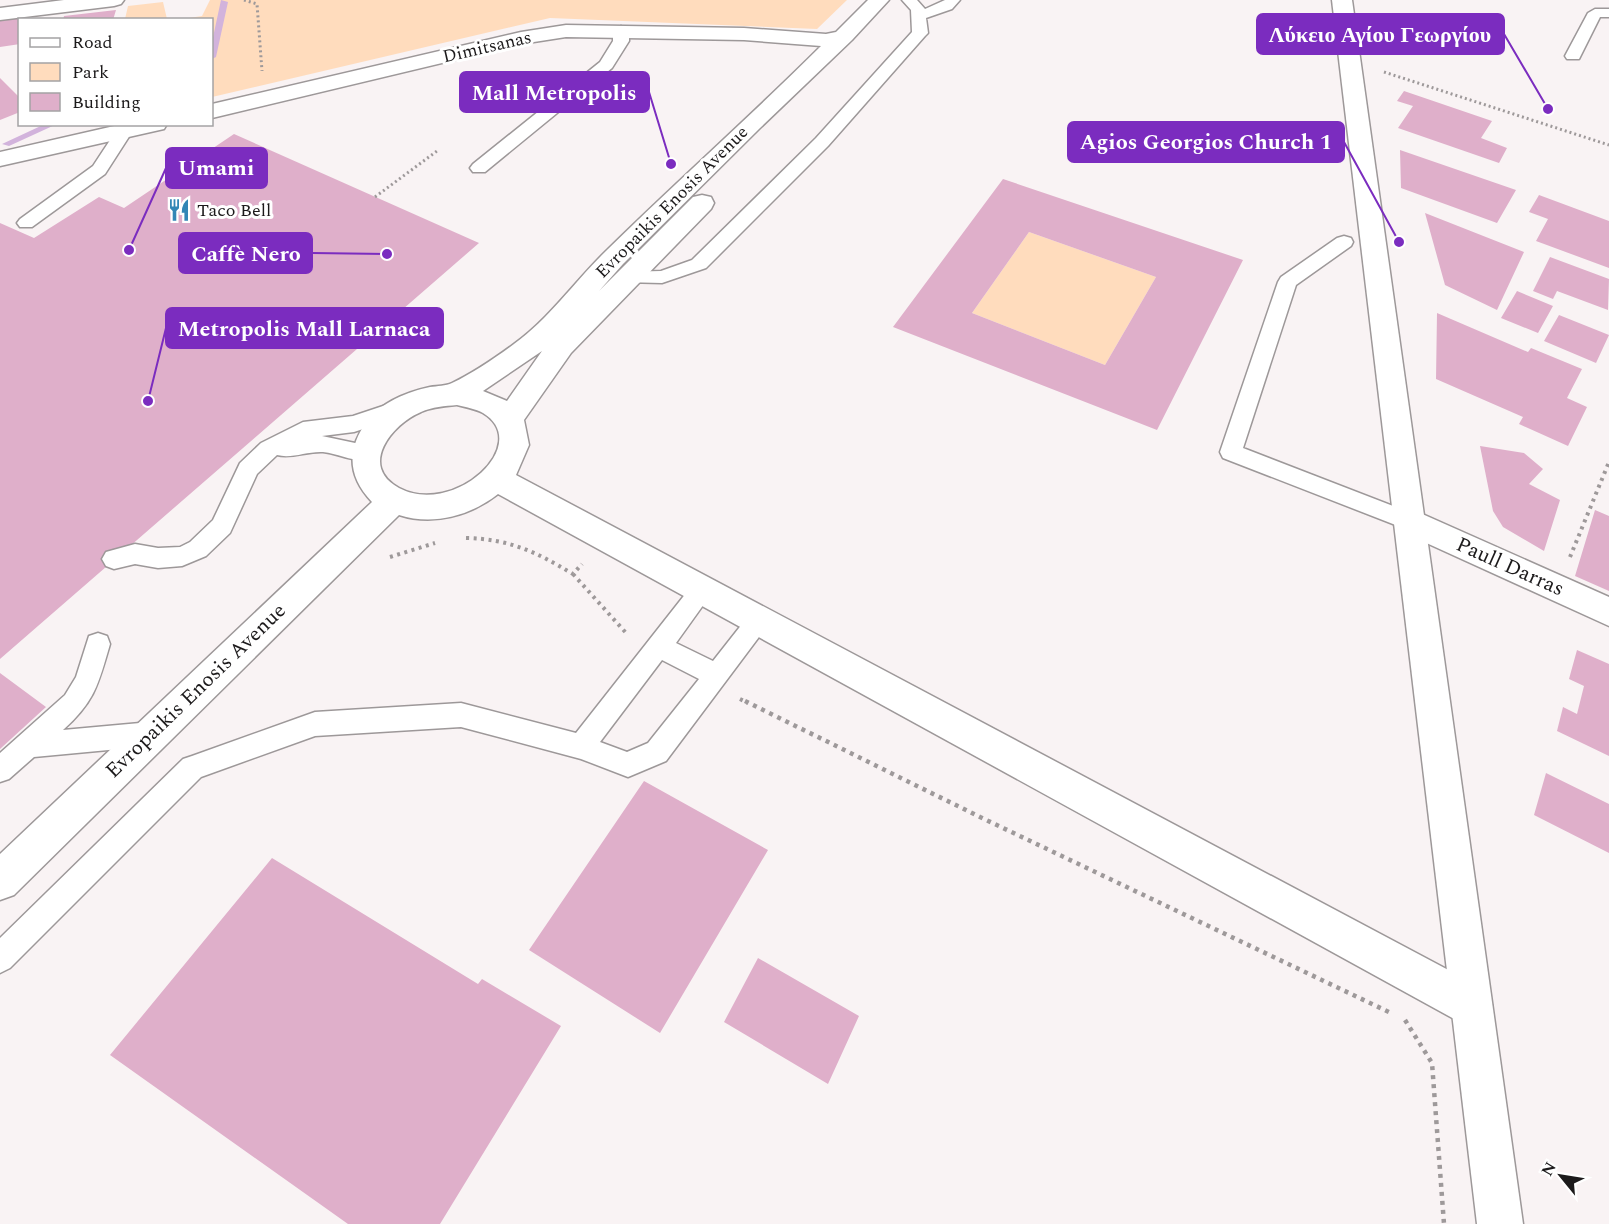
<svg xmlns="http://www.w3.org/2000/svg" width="1609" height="1224" font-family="Spectral,serif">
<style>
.green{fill:#ffdcbd}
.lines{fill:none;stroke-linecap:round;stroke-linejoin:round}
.stream{fill:#d2b3dc;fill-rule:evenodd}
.building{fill:#dfafca;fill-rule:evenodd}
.lane-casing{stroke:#9d9899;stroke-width:3}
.street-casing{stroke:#9d9899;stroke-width:3}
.secondary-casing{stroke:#9d9899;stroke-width:3}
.path-far2{stroke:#9e999a;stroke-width:3;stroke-dasharray:2 3;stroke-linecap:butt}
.path-far1{stroke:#9e999a;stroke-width:4;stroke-dasharray:3 4.5;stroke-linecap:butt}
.path{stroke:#9e999a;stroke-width:4.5;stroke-dasharray:4 5;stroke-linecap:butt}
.lane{fill:#fff;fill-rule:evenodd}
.street{fill:#fff;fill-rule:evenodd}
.secondary{fill:#fff;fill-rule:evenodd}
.labels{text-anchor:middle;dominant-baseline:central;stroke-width:6;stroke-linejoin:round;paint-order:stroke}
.far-street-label{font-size:18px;fill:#1c1a1b;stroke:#fff}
.far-poi-label{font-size:18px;fill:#1c1a1b;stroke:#fff;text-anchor:start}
.street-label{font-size:21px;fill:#1c1a1b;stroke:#fff}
.leader{fill:none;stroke:#7b2cbf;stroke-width:2}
.callout-dot{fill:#7b2cbf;stroke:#fff;stroke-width:2}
.callout{fill:#7b2cbf;stroke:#7b2cbf;stroke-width:2}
.callout-label{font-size:22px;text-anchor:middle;font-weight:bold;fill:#fff}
</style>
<rect width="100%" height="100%" fill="#f9f3f4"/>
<path class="green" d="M210,0H847L817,29L550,18L212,97V20L182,19L202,16Z
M163,2L167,19H125L128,6Z
M1029,232L1156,277L1105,365L972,313Z"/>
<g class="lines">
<path class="stream" d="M221,0L228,2L216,57L212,59V42Z
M45,124H57L9,146L2,144Z"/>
</g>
<path class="building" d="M116,10L113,20H63L64,16Z
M20,18V44L0,47V21Z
M0,78L20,98V112L0,120Z
M1404,91L1492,121L1481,138L1507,148L1499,163L1398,128L1413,106L1397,101Z
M234,134L479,243L0,659V223L34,238L99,197L124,208Z
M1400,150L1516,190L1497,223L1401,188Z
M1003,179L1243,260L1157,430L893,327ZM1029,232L1156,277L1105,365L972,313Z
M1539,195L1609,221V268L1536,241L1548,219L1529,212Z
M1425,213L1524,252L1497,310L1445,285Z
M1550,257L1609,279L1608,310L1557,291L1553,299L1533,291Z
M1517,291L1553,306L1538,333L1501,318Z
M1437,313L1528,352L1531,348L1582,369L1567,398L1587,407L1568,446L1519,424L1523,417L1436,379Z
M1559,315L1609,335L1596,363L1544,341Z
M1480,446L1524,453L1543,469L1529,484L1560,500L1544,551L1503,527L1493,511Z
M1595,510L1609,516V591L1575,576Z
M1577,650L1609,664V756L1557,731L1563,707L1577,714L1584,686L1569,679Z
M0,673L46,707L0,749Z
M1546,773L1609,804V853L1534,815Z
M644,781L768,850L660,1033L529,950Z
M272,858L478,984L482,979L561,1026L440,1224H348L110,1055Z
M758,958L859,1016L828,1084L724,1022Z"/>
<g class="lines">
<g class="lane-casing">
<path id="lane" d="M902,0H917L925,9L945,0H960L952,9L926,18L928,33L925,36L828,146L706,268L662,283L622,282L620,277L622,272L661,271L692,260L816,138L912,32L911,10Z
M1595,9H1609V17H1600L1579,59H1567L1565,56L1588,13Z
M621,26L629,31V41L612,68L485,172H473L470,168L473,164L600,62L613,41V31Z
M124,127L132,132L105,174L32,227H20L17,223L20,219L93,166L118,128Z
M1344,236L1351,238L1353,242L1351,246L1296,285L1243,448L1419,516L1422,522L1419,528L1411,531L1223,458L1220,452L1278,282L1281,277L1337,238Z
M401,400L408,402L411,408L408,414L354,432L322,436L374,447L377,453L374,459C357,464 340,454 323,452C307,451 292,459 277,455L257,474L230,533L206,556L182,566L158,568L135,564L114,569L106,566L102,559L106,552L135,544L158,548L180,547L190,542L213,520L240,463L261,443L303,422L353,416Z
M702,580L710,583L714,590L676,643L713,661L750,614L759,611L768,614L771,621L666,761L628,777L581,759L461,727L315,736L201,777L10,968L0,973V938L183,759L192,756L315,712L461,703L576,733L694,583ZM662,660L699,679L648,743L627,752L600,742Z
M98,633L107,636L110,644C98,685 95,701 63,730L151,722L160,726L164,734L160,742L151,746L34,757L9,779L0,782V753L65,695L76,677L89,636Z"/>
</g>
<g class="street-casing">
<path id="street" d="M64,0H124L121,4L114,6L0,20V8Z
M868,0H889L852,40L760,128L623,264L599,291L693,197L702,195L711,197L714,203L711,209L571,353L524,420L529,445L516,475L1486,990L1492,1005L1486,1020L1471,1026L1456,1020L498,494C470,516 433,526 399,515L14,895L0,900V854L372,502C348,477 346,450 367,421C382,402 407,392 430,387C437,386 446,386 452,383C473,373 495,358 514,344C550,318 575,281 607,250C677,181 751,116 821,46L744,40L566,37L521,44L212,118V104L521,32L566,25L744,28L826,34L836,32ZM542,351L507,401L483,391ZM457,405C465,407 476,409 483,413C534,444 454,517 399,488C358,466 392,424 421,412C432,407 445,406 457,405Z
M123,124H167L164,129L0,166V152Z
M1411,509L1609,597V626L1400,531L1395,522L1400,513Z"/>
</g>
<g class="secondary-casing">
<path id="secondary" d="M1332,0H1352L1523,1224H1477Z"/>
</g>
<path class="path-far2" d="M244,0L257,4L262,71
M1384,72L1609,145
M375,197L437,151"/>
<path class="path-far1" d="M466,538C510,539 536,552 573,574L582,564
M390,557L435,543
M1570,557L1609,462
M573,574L627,634
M740,699L748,703"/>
<path class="path" d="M745,701L980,817L1393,1014
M1405,1020L1432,1063L1444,1224"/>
<use href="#lane" class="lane"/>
<use href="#street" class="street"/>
<use href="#secondary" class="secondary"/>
</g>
<defs>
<g id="restaurant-bare" transform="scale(1.8)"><path d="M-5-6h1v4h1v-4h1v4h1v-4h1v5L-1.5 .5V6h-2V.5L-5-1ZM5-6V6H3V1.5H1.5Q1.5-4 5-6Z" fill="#3286b6" stroke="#fff" stroke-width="2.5" paint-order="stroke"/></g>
</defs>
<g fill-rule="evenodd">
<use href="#restaurant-bare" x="179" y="210"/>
</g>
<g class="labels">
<g class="far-street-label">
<text transform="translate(487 47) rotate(-13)">Dimitsanas</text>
<text transform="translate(672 202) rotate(-45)">Evropaikis Enosis Avenue</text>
</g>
<g class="far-poi-label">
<text x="197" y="210">Taco Bell</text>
</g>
<g class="street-label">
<text transform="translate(1510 567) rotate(24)">Paull Darras</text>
<text transform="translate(196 691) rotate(-44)">Evropaikis Enosis Avenue</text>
</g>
</g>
<path class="leader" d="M1548 109L1504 34M671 164L649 92M1399 242L1344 142M129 250L166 168M387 254L312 253M148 401L166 328"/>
<g class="callout-dot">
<circle cx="1548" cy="109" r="6"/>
<circle cx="671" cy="164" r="6"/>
<circle cx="1399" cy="242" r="6"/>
<circle cx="129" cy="250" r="6"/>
<circle cx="387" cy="254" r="6"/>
<circle cx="148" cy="401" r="6"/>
</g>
<g class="callout">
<rect x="1257" y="14" width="247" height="40" rx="6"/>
<rect x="460" y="72" width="189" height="40" rx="6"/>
<rect x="1068" y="122" width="276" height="40" rx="6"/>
<rect x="166" y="148" width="101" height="40" rx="6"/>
<rect x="179" y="233" width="133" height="40" rx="6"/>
<rect x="166" y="308" width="277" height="40" rx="6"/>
</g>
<g class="callout-label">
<text x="1380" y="42">Λύκειο Αγίου Γεωργίου</text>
<text x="554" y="100">Mall Metropolis</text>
<text x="1206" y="149">Agios Georgios Church 1</text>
<text x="216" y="175">Umami</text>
<text x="246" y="261">Caffè Nero</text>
<text x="304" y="336">Metropolis Mall Larnaca</text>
</g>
<rect x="18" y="18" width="195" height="108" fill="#ffffff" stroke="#a4a3a4" stroke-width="1.5"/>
<rect x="30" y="38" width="30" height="9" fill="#ffffff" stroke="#a4a3a4" stroke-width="1.5"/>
<text x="72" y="48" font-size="18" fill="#1c1a1b">Road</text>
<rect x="30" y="63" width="30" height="18" fill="#ffdcbd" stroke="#a4a3a4" stroke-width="1.5"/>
<text x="72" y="78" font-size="18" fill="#1c1a1b">Park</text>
<rect x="30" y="93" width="30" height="18" fill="#dfafca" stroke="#a4a3a4" stroke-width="1.5"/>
<text x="72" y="108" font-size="18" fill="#1c1a1b">Building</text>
<g transform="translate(1561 1176) rotate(300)" stroke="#ffffff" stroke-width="4.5" paint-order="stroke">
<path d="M0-4.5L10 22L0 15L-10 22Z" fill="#1c1a1b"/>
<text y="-9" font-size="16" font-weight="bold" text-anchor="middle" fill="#1c1a1b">N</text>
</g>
</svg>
